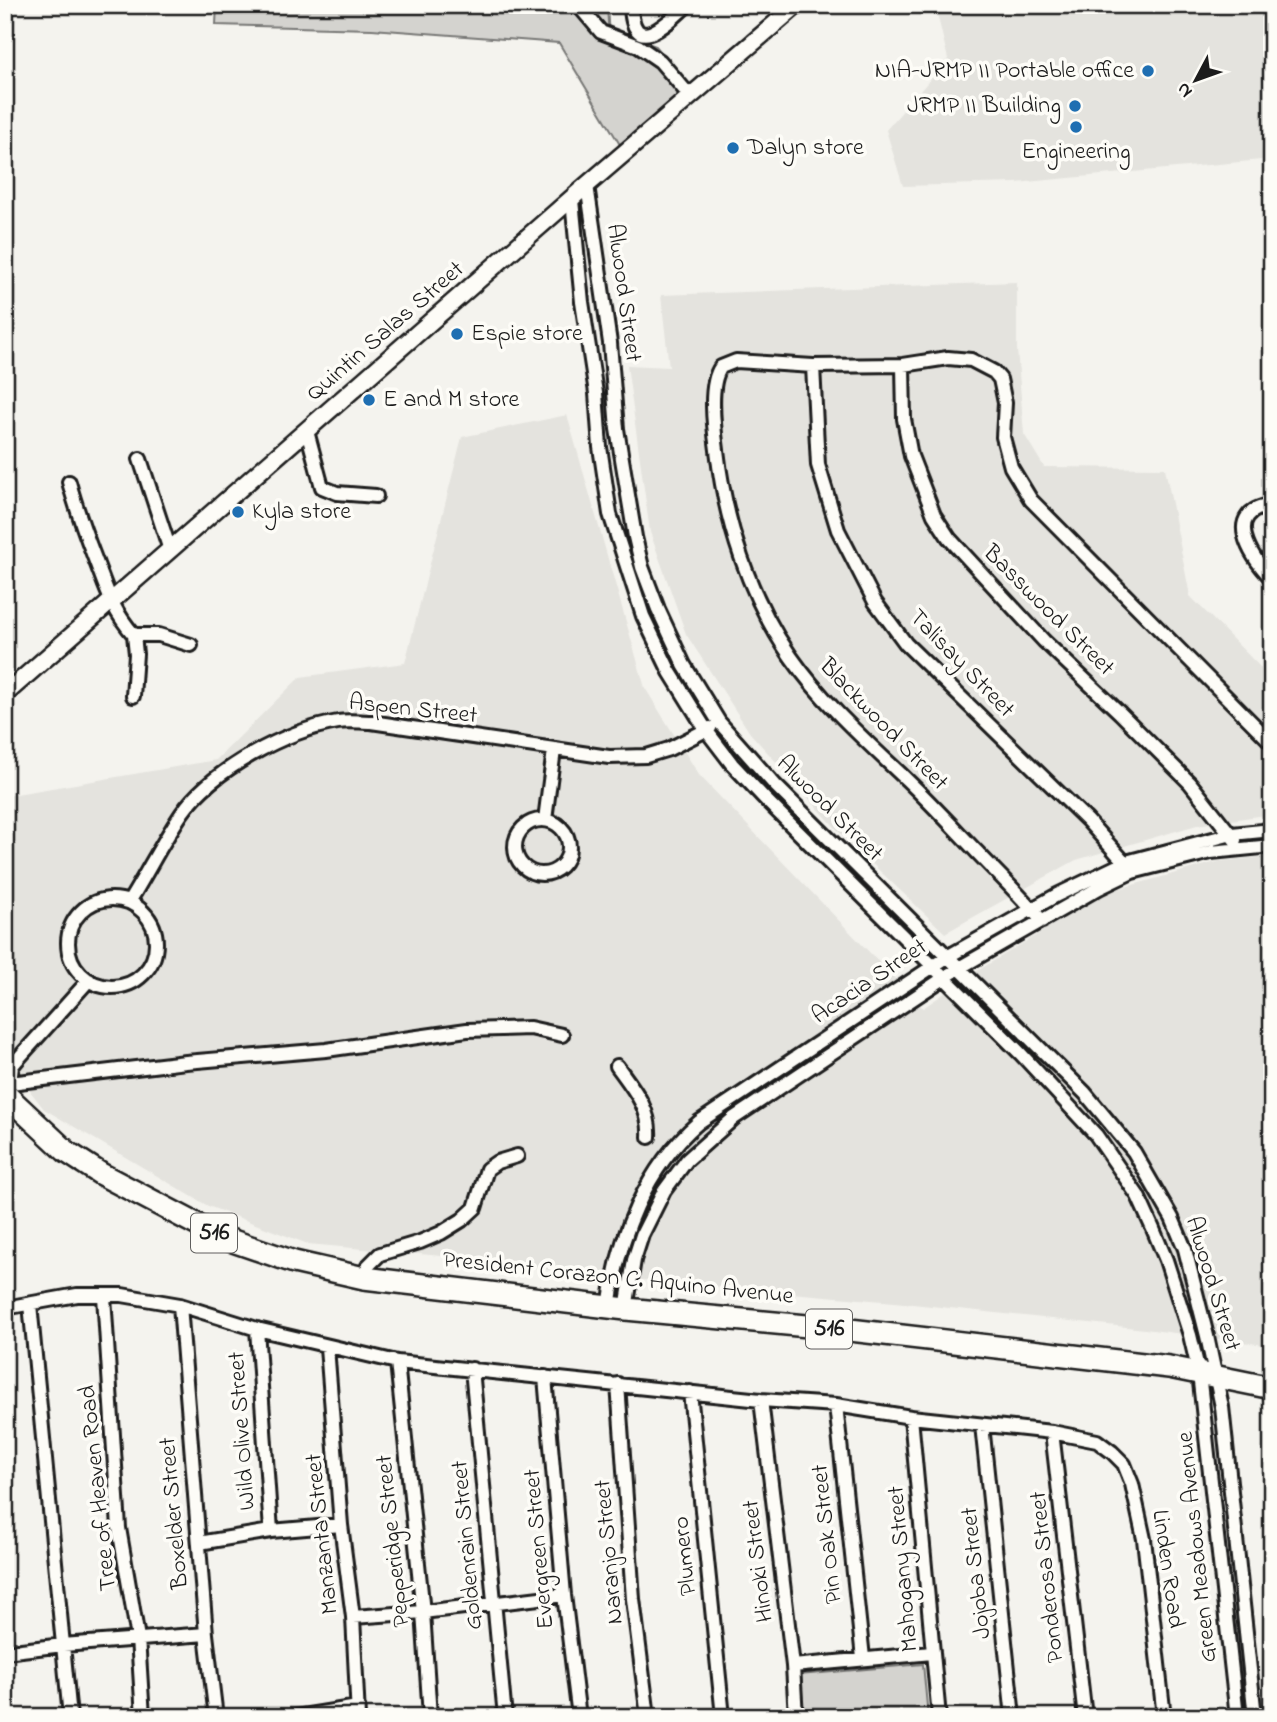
<svg xmlns="http://www.w3.org/2000/svg" width="1277" height="1722" font-family="'Indie Flower',sans-serif">
<style>
.built{fill:#e4e3de}
.green{fill:#d4d3cf;stroke:#787876;stroke-width:2}
.lines{fill:none;stroke-linecap:round;stroke-linejoin:round}
.street-casing{stroke:#1c1c1c;stroke-width:18}
.secondary-casing{stroke:#1c1c1c;stroke-width:21}
.highway-casing{stroke:#1c1c1c;stroke-width:26}
.street{stroke:#fdfcf7;stroke-width:12}
.secondary{stroke:#fdfcf7;stroke-width:16}
.highway{stroke:#fdfcf7;stroke-width:21}
.poi-dot{fill:#1f6fb2;stroke:#fdfcf7;stroke-width:2.5}
.labels{text-anchor:middle;dominant-baseline:central;stroke-width:7;stroke-linejoin:round;paint-order:stroke}
.shield{fill:#fdfcf7;stroke:#605f5e;stroke-width:2}
.shield-label{font-size:23px;font-weight:bold;fill:#1c1c1c}
.poi-label{font-size:24px;fill:#1c1c1c;stroke:#fdfcf7;text-anchor:start}
.street-label{font-size:24px;fill:#1c1c1c;stroke:#fdfcf7}
</style>
<rect width="100%" height="100%" fill="#f4f3ee"/>
<filter id="ink" filterUnits="userSpaceOnUse"><feTurbulence type="fractalNoise" baseFrequency=".0143" numOctaves="2"/><feDisplacementMap in="SourceGraphic" scale="14" xChannelSelector="R" yChannelSelector="G"/><feConvolveMatrix kernelMatrix="1 2 1 2 8 2 1 2 1" color-interpolation-filters="sRGB"/></filter>
<g filter="url(#ink)">
<path class="built" d="M935,5H1211V12L1272,17V159L1016,183L903,186L886,130L948,59Z
M1017,282V349L1024,434L1044,467L1165,468L1190,596L1272,679V814L1197,825L1076,860L945,933L842,835L750,733L686,634L650,532L627,365L669,367L661,295Z
M567,415L645,688L699,775L923,1008L977,971L1107,892L1220,861L1272,856V1346L1145,1329L894,1302L586,1275L464,1258L308,1244L208,1206L44,1109L5,1059V796L216,760L300,677L405,663L462,437Z"/>
<path class="green" d="M217,5H607L609,39L632,37L656,46L690,87L622,148L559,43L372,29L216,25Z
M923,1664L928,1717H802L799,1675Z"/>
<g class="lines">
<g class="street-casing">
<path id="street" d="M578,5L601,32L638,46L660,61L690,96
M631,5C632,59 667,24 687,5
M587,185L610,343L617,429L635,537L642,567L658,609L684,665L719,722L775,785L1085,1093L1134,1152L1172,1218L1185,1249L1207,1336L1222,1407L1255,1717
M572,200L582,302L596,393L600,447L610,514L643,616L670,672L706,730L732,764L767,801L1020,1053L1096,1135L1138,1196L1153,1229L1166,1260L1190,1335L1199,1373L1237,1717
M903,365L904,419L911,456L934,515L949,538L1044,641L1120,713L1190,783L1235,840
M813,366L818,465L838,530L875,602L906,644L1087,820L1128,866
M307,431L322,487L337,493L376,496
M140,459L170,550
M69,482C76,508 85,533 95,559C107,590 111,608 134,635H159L191,645
M1272,505C1221,512 1251,557 1272,579
M133,696L136,654L134,635
M515 847a27 27 0 1 1 54 0a27 27 0 1 1-54 0Z
M545,820L554,750
M68 943a44 44 0 1 1 88 0a44 44 0 1 1-88 0Z
M129,902C147,873 163,841 182,813C213,769 285,731 338,722C348,720 360,722 371,722L609,757L646,756L669,749L710,728
M1042,921C1022,897 999,875 977,852C954,828 931,803 907,780C866,741 823,703 791,657C749,597 725,521 717,450C714,428 708,384 721,367L736,361L813,366L903,365L948,358L971,360L994,372L1000,379L1005,403L1003,437L1011,467L1031,500L1272,743
M617,1066C633,1088 651,1109 649,1137
M10,1083L12,1066L17,1060L89,980
M5,1087L10,1083L186,1062L326,1050L467,1030L530,1028L562,1035
M364,1278L368,1266L380,1254L420,1242L441,1233L462,1220L475,1208L487,1169L497,1162L517,1156
M104,1296L119,1528L138,1638L143,1717
M30,1304L70,1717
M180,1305L206,1634L216,1717
M609,1307C618,1238 645,1168 699,1122L947,957L1057,895L1126,862L1232,834L1272,830
M5,1308L77,1295H122L180,1305L257,1329L397,1362L761,1400L836,1405L911,1417L1052,1432L1097,1441L1112,1452L1124,1464L1132,1484L1144,1539L1164,1717
M626,1309L634,1260L642,1235L664,1191L687,1160L734,1118L959,968L1099,888L1132,872L1211,852L1272,846
M257,1329L271,1531
M327,1347L341,1525L353,1617L358,1717
M397,1362L423,1612L430,1717
M472,1369L505,1717
M545,1377L564,1595L579,1717
M618,1384L633,1599L648,1717
M690,1392L723,1717
M761,1400L793,1666L796,1717
M836,1405L863,1658
M911,1417L939,1717
M982,1425L1013,1717
M1052,1432L1085,1717
M199,1543L271,1531L341,1525
M353,1617L423,1612L564,1595
M5,1652L63,1645L206,1634
M793,1666L932,1653
M296,1717L358,1707"/>
</g>
<g class="secondary-casing">
<path id="secondary" d="M5,694L587,185L797,5"/>
</g>
<g class="highway-casing">
<path id="highway" d="M5,1094L67,1152L101,1174L198,1225L227,1239L294,1262L364,1278L626,1309L850,1330L1169,1367L1272,1388"/>
</g>
<use href="#street" class="street"/>
<use href="#secondary" class="secondary"/>
<use href="#highway" class="highway"/>
</g>
</g>
<g class="poi-dot">
<circle cx="1148" cy="71" r="7"/>
<circle cx="1075" cy="106" r="7"/>
<circle cx="1076" cy="127" r="7"/>
<circle cx="733" cy="148" r="7"/>
<circle cx="457" cy="334" r="7"/>
<circle cx="369" cy="400" r="7"/>
<circle cx="238" cy="512" r="7"/>
</g>
<g class="labels">
<g class="shield">
<rect x="191" y="1213.5" width="46" height="39" rx="5"/>
<rect x="806" y="1309.5" width="46" height="39" rx="5"/>
</g>
<g class="shield-label">
<text x="214" y="1233">516</text>
<text x="829" y="1329">516</text>
</g>
<g class="poi-label">
<text x="1134" y="71" text-anchor="end">NIA-JRMP II Portable office</text>
<text x="1061" y="106" text-anchor="end">JRMP II Building</text>
<text x="747" y="148">Dalyn store</text>
<text x="1076" y="152" text-anchor="middle">Engineering</text>
<text x="471" y="334">Espie store</text>
<text x="383" y="400">E and M store</text>
<text x="252" y="512">Kyla store</text>
</g>
<g class="street-label">
<text transform="translate(623 293) rotate(82)">Alwood Street</text>
<text transform="translate(386 332) rotate(-41)">Quintin Salas Street</text>
<text transform="translate(1048 611) rotate(45)">Basswood Street</text>
<text transform="translate(961 664) rotate(46)">Talisay Street</text>
<text transform="translate(413 710) rotate(6)">Aspen Street</text>
<text transform="translate(883 725) rotate(46)">Blackwood Street</text>
<text transform="translate(829 809) rotate(45)">Alwood Street</text>
<text transform="translate(870 982) rotate(-34)">Acacia Street</text>
<text transform="translate(618 1279) rotate(6)">President Corazon C. Aquino Avenue</text>
<text transform="translate(1212 1284) rotate(73)">Alwood Street</text>
<text transform="translate(243 1431) rotate(-94)">Wild Olive Street</text>
<text transform="translate(99 1488) rotate(-96)">Tree of Heaven Road</text>
<text transform="translate(175 1513) rotate(-95)">Boxelder Street</text>
<text transform="translate(323 1534) rotate(-96)">Manzanta Street</text>
<text transform="translate(828 1534) rotate(-96)">Pin Oak Street</text>
<text transform="translate(394 1541) rotate(-96)">Pepperidge Street</text>
<text transform="translate(468 1545) rotate(-95)">Goldenrain Street</text>
<text transform="translate(1198 1547) rotate(-96)">Green Meadows Avenue</text>
<text transform="translate(540 1549) rotate(-95)">Evergreen Street</text>
<text transform="translate(610 1552) rotate(-95)">Naranjo Street</text>
<text transform="translate(686 1556) rotate(-96)">Plumero</text>
<text transform="translate(759 1561) rotate(-97)">Hinoki Street</text>
<text transform="translate(904 1569) rotate(-95)">Mahogany Street</text>
<text transform="translate(1167 1569) rotate(82)">Linden Road</text>
<text transform="translate(977 1573) rotate(-96)">Jojoba Street</text>
<text transform="translate(1048 1577) rotate(-96)">Ponderosa Street</text>
</g>
</g>
<rect width="1277" height="1722" fill="none" stroke="#fdfcf7" stroke-width="28"/>
<rect x="14" y="14" width="1249" height="1694" fill="none" stroke="#1c1c1c" stroke-width="2.5" filter="url(#ink)"/>
<g transform="translate(1196 80) rotate(229)" stroke="#fdfcf7" stroke-width="5" paint-order="stroke">
<path d="M0-5L12 26L0 18L-12 26Z" fill="#1c1c1c"/>
<text y="-10" font-size="19" font-weight="bold" text-anchor="middle" fill="#1c1c1c">N</text>
</g>
</svg>
